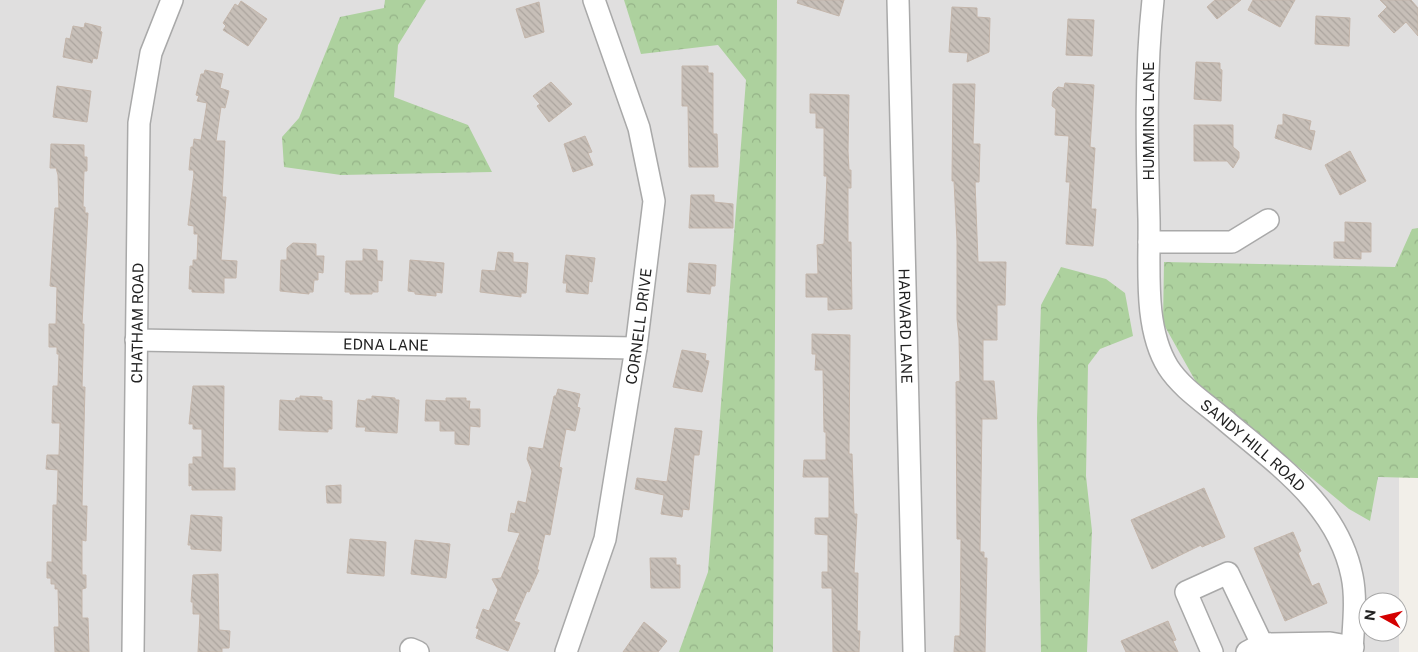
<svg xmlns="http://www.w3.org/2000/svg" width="1418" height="652" font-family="'Public Sans',sans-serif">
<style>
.residential{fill:#e0dfdf;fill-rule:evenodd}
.forest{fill:url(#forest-crowns)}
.building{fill:url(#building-back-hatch);stroke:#c4b6ab}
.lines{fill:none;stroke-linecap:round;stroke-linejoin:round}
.minor-casing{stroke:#a9a9a9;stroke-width:24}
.minor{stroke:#fff;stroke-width:21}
.labels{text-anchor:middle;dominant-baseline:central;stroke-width:4;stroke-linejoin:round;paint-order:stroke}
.street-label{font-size:15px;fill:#222;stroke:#fff}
</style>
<defs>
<pattern id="forest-crowns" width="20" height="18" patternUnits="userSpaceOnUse" patternTransform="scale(1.25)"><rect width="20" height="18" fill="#add19e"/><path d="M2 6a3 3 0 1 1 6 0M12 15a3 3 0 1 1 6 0" fill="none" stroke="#95b388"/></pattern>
<pattern id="building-back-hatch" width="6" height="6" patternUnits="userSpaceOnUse" patternTransform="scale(1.25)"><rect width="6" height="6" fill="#c7bfb8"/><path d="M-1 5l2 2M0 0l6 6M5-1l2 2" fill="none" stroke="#aba49e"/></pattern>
</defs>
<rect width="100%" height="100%" fill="#f2efe9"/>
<path class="residential" d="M0,0H1418V240L1399,306V652H0ZM1368,602H1398V632H1368Z"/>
<path class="forest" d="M385,0H426L398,45L394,97L468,125L492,172L341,175L284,167L282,137L299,118L340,17L384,8Z
M624,0H777L773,652H679L708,572L746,80L718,45L641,54Z
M1418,228V478L1378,477L1370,521L1349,509L1196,382L1163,323L1164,262L1395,267L1412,229Z
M1061,267L1106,279L1125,293L1133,336L1100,349L1088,365L1086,476L1092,531L1087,652H1041L1037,418L1041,305Z"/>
<path class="building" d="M798,0H844L839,16L797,3Z
M1215,0H1241L1217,19L1207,7Z
M1253,0H1295L1280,27L1248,10Z
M1380,0H1411L1418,8V36L1406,22L1394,33L1378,16L1387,7Z
M241,1L267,19L248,46L223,30L226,26L223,23L235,4L238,6Z
M539,2L544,32L525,38L516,9Z
M952,7L977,8V17L990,18L989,52L967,62L968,53L949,52Z
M1316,16L1350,18L1349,46L1315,44Z
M1068,19L1094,20L1092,56L1066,55Z
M85,23L101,27L100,31L102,32L97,59L93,58L92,63L63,57L66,38L70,39L73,26L84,28Z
M1196,62L1220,63V69L1222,70L1221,101L1194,99Z
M682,66H708V73H713V134H717L718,167H689L688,106H682Z
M205,70L223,74L220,88L229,91L225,108L221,107L216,141H225L222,197H226L221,260L237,261L236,278H224V293L192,292V289H189L190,266H193V260H197L198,234H194V226L188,225L194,173L193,170H189L191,147H193L194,139L201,140L207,103L197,101L199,96L196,95L201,74H204Z
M551,82L572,104L549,122L537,106L540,104L533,96Z
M1065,83L1094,85L1090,147L1095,148L1091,209H1096L1093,246L1066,244L1070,182H1066L1069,136L1055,135L1056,109L1052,106L1053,92L1058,87L1064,88Z
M953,84H975L973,144H980L979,182H975L978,262H1006L1005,305H997V340H983V381H994L997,419H982L980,552H984V558H987L985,652H954L955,636H960L961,539H957L956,382L960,381L959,338L957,319V241L954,181H952Z
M57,86L91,91L87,122L53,117Z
M810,94L849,95L848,151L849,170H851V188H848V242H851L852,309L828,310V297H806V274H818L817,245L824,244L827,176H824V128H816V113H810Z
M1283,114L1311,121L1309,130L1315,131L1311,150L1275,138L1278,125H1283Z
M1194,125H1233V147L1239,152V158L1233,168L1227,161H1194Z
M585,136L592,152L588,153L593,165L573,172L564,144Z
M51,144L84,145V157H87V171H84L83,207H85V213H88L82,324H84L82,387H85L82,506H87L86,541L82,540V575H86V588L82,589V618H88L89,652H55L54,627H59L58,589H55V584H51V578H47V562H52L53,505H57L58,470L46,469L47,455H59L60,423H52L53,386H58L59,354H57V347H49V324H56L57,287L50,286L55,208H59L58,175L56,168H50Z
M1350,151L1366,181L1340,195L1325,165Z
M691,195H714V202L733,204V228H689Z
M1345,222L1371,223V252H1361V259L1334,258V242H1345Z
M293,243L316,244V256H324L323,273L318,272V280H314L313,292H309V294L280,291L281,260H287V248Z
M363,249L377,250V261H383L382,281L378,280V292H372V294H350V292H345L346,261H363Z
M498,252L513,253V262L528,263L526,293H521V297L480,292L482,270L495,271Z
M566,255L595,258L592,282L589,281L588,294L566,292L567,283H563Z
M410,260L444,263L442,293L436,292V296L415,294V292L408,291Z
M689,263L716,265L715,286H711L710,294L687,292Z
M812,334L850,335L849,454H852L854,514H857L854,573H858L857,631H860L859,652H833L832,588H822V572H828V535L815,534V518H829V477H803L804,460H826V432H824L823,370H815L816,354H812Z
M682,350L706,354L705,360L709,361L702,392L673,387Z
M193,386H224L223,468H235V490H192V485L189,486V464H193V457H202V429H193V424H189Z
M558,389L580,394L577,407L580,408L575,431L566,429L559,467L562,468L550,535L545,534L537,570H539L529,592L527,591L514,621L520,623L508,651L476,638L479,629L476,628L483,609L489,611L498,590L492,579L501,578L520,533L508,531L511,513L515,514L518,501L526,503L532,471L527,459L529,447L543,449L554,396H556Z
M300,396L322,397V400L332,401V429H328V432L279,430L280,400L295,401L296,398H300Z
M372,396L395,398V400H399L397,433L365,431L366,427H356L358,400L366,401V399H372Z
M446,398H466V401H470L469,409H480V427L470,426L469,445L455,444V431H440V421H425L426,400L446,401Z
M675,428L702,431L699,455H694L689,510L683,509L682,517L661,514L664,495L635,489L637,478L667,482Z
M341,485V503H327L326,486Z
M1204,488L1225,537L1202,547L1201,545L1152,569L1131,520Z
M191,515L222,517L221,551L191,549V545H188Z
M1293,532L1301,551L1298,553L1312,586L1319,583L1327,603L1285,621L1254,548Z
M350,539L386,542L384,576L347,573Z
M415,540L450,544L446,578L411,574Z
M650,558H676V565H680V588H651Z
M218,574L219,630L230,631L229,648H222V652H198L200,614H193V602H191L193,575Z
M1168,621L1176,640L1173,641L1178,652H1126L1121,641Z
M644,622L667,641L658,652H623Z"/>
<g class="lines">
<g class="minor-casing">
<g id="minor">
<path id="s1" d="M898,0L914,652"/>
<path id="s2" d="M1153,0C1145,73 1147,146 1149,219C1150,265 1143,327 1168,367C1182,389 1208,405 1226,421C1278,465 1338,506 1352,576C1357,600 1353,628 1352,652"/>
<path d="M1149,242H1232L1268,220"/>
<path id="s3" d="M136,340L636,348"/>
<path d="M411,649L418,652"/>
<path id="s4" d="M133,652L139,123L151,53L172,0"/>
<path id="s5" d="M566,652L605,539L636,348L654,201L639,128L594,0"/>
<path d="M1212,652L1186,592L1228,573L1262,644"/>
<path d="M1247,652L1262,644L1330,643L1353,647"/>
</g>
</g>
<use href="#minor" class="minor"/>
</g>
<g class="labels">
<g class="street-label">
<text transform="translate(1148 121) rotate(-90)">HUMMING LANE</text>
<text stroke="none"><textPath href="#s4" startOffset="329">CHATHAM ROAD</textPath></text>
<text stroke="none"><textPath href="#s5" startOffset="335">CORNELL DRIVE</textPath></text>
<text stroke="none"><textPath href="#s1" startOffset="326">HARVARD LANE</textPath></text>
<text stroke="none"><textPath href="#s3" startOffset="250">EDNA LANE</textPath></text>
<text stroke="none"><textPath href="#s2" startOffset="486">SANDY HILL ROAD</textPath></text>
</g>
</g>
<g transform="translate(1383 617) rotate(278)"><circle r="24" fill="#ffffff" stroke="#a7a7a7"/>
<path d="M0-4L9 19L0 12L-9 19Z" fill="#d40000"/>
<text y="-8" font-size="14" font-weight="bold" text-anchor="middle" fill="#222222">N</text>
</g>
</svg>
